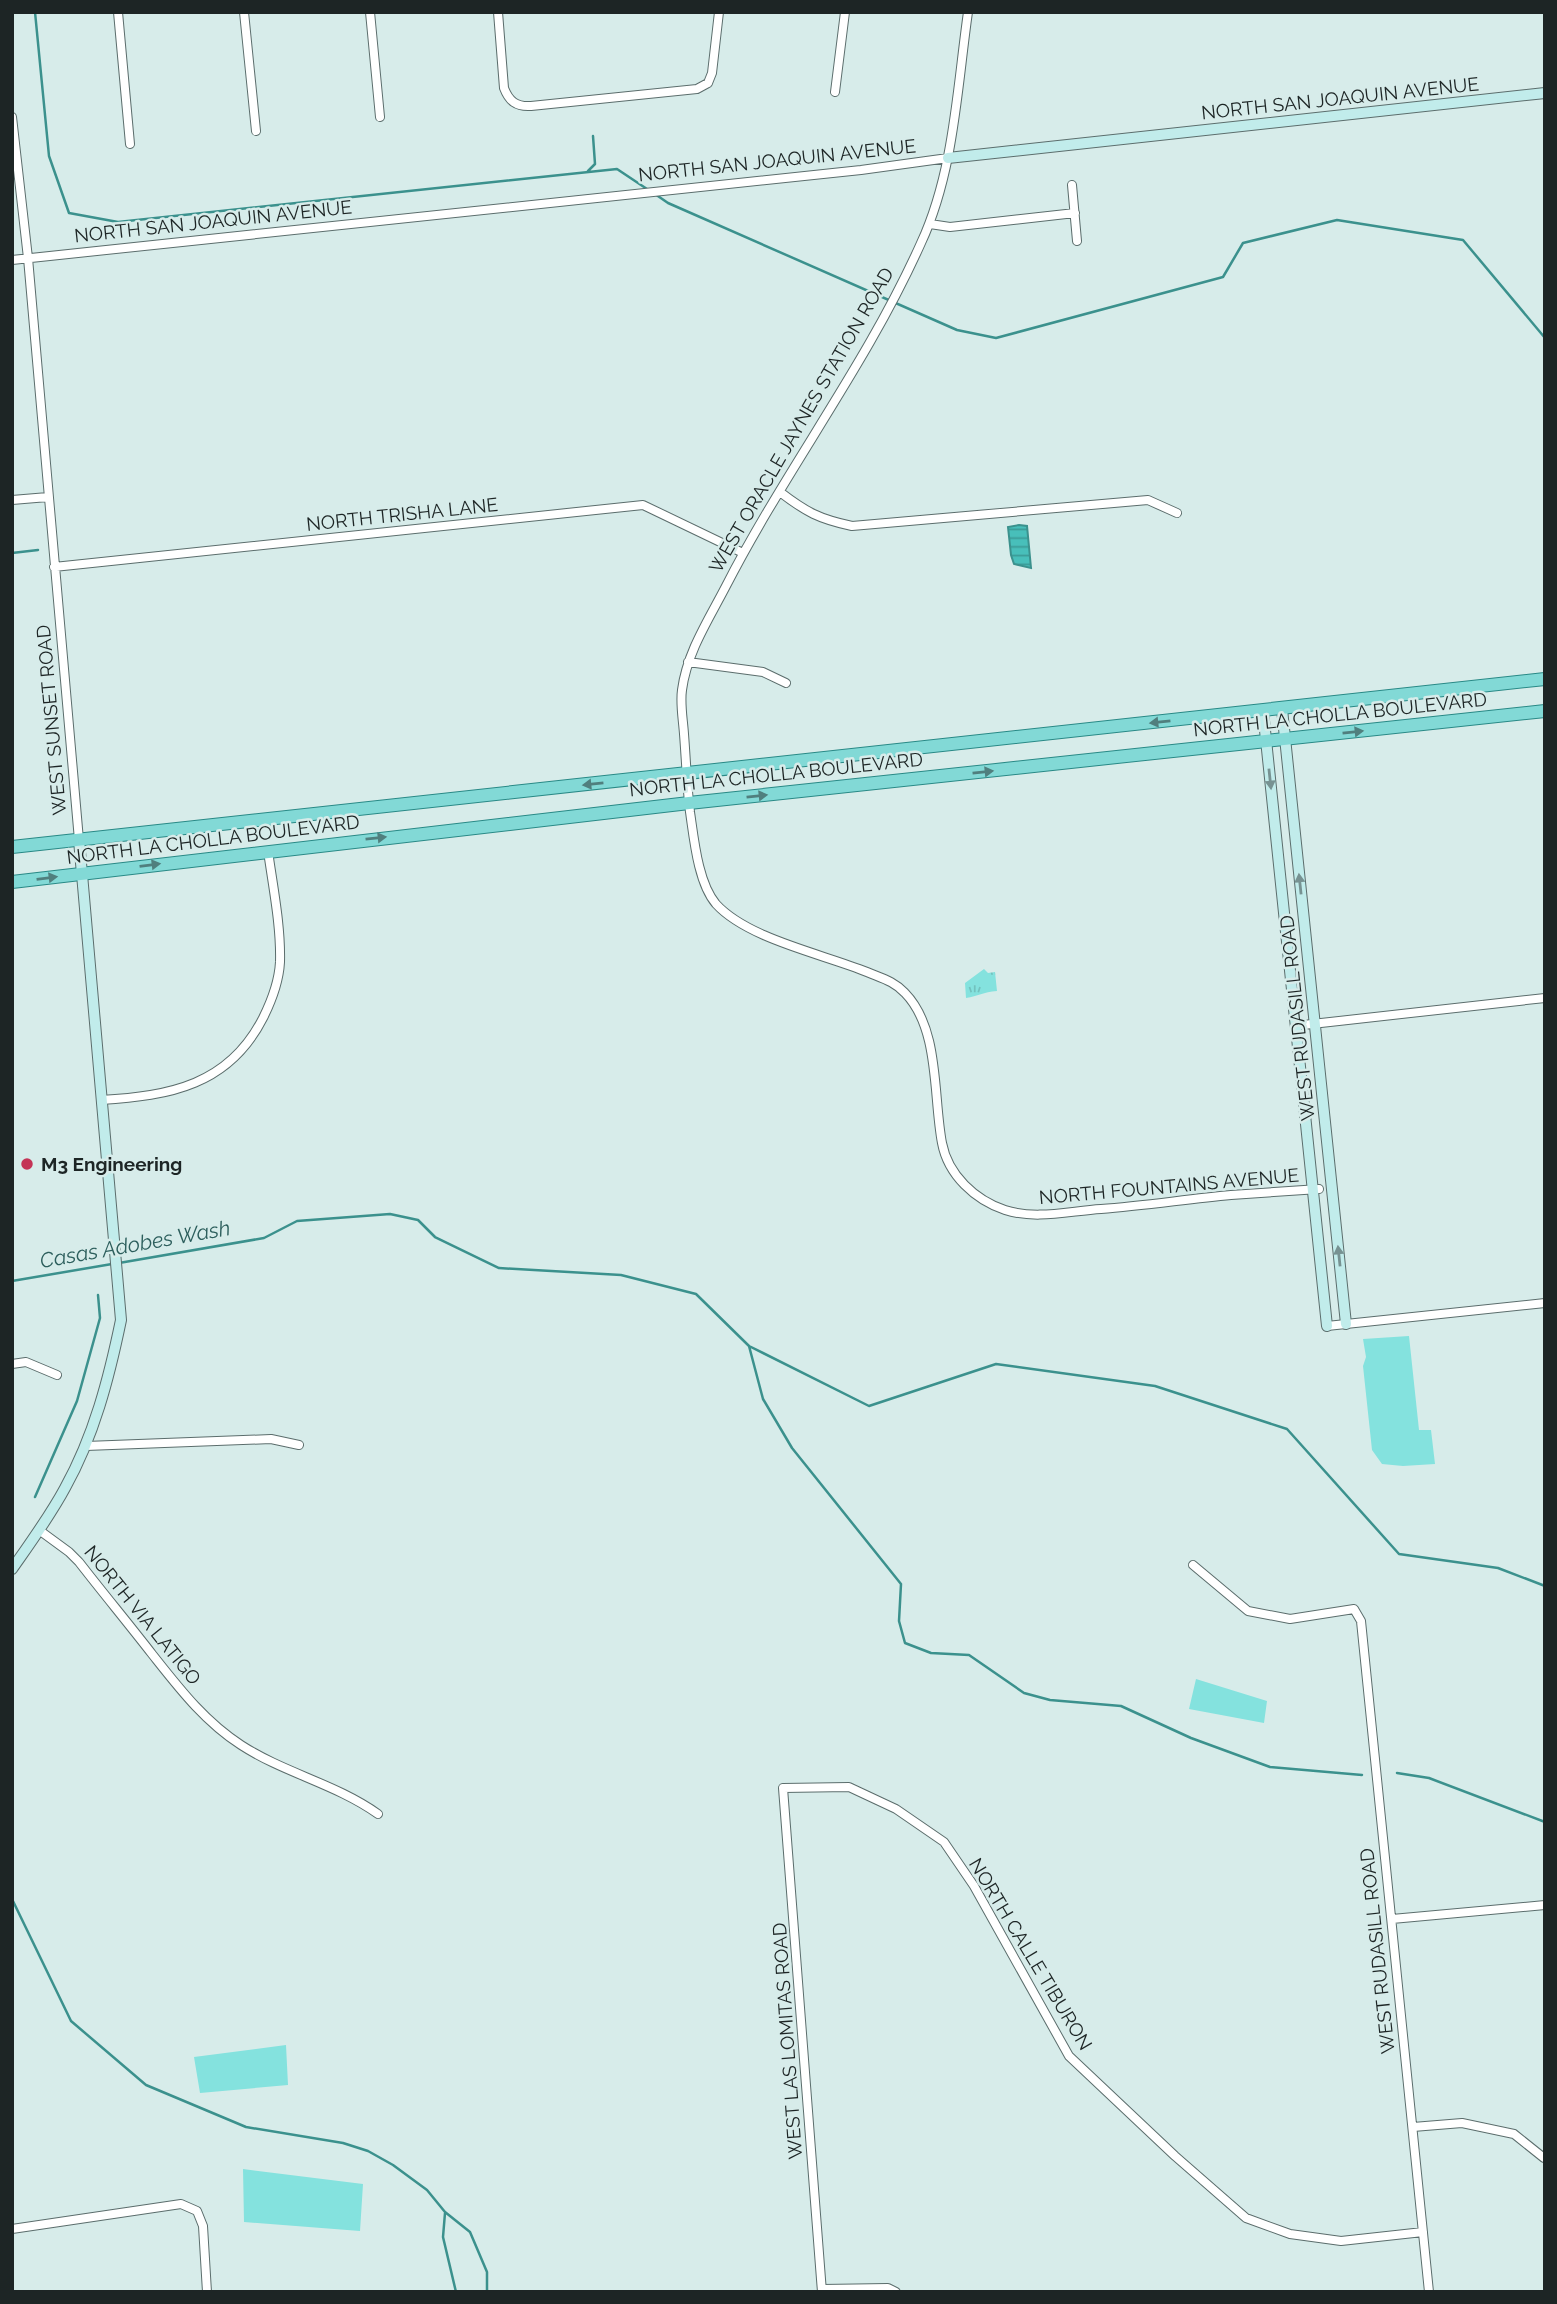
<svg xmlns="http://www.w3.org/2000/svg" width="1557" height="2304" font-family="Raleway,sans-serif">
<style>
.grass{fill:url(#grass-tufts)}
.garden{fill:#84e2de}
.water{fill:url(#water-rules);stroke:#3b918d;stroke-width:2}
.lines{fill:none;stroke-linecap:round;stroke-linejoin:round}
.stream{stroke:#3b918d;stroke-width:2.5}
.street-casing{stroke:#5b6d6c;stroke-width:10}
.secondary-casing{stroke:#5b6d6c;stroke-width:12}
.primary-casing{stroke:#298986;stroke-width:14}
.street{stroke:#fff;stroke-width:8}
.secondary{stroke:#c1eceb;stroke-width:10}
.primary{stroke:#82d9d6;stroke-width:12}
.oneway{fill:#507f7e}
.oneway2{fill:#779292}
.poi-dot{fill:#c43456;stroke:#d7ecea;stroke-width:2.5}
.labels{text-anchor:middle;dominant-baseline:central;stroke-width:5;stroke-linejoin:round;paint-order:stroke}
.street-label{font-size:19px;fill:#1d2525;stroke:#d7ecea}
.poi-label{font-size:19px;font-weight:bold;fill:#1d2525;stroke:#d7ecea;text-anchor:start}
.water-label{font-size:21px;font-style:italic;fill:#2c5e5c;stroke:#d7ecea}
</style>
<defs>
<pattern id="grass-tufts" width="24" height="20" patternUnits="userSpaceOnUse" patternTransform="scale(1.75)"><rect width="24" height="20" fill="#84e2de"/><path d="M3 7l-1-3M5 7V3M7 7l1-3M15 17l-1-3M17 17v-4M19 17l1-3" fill="none" stroke="#72c2be"/></pattern>
<pattern id="water-rules" width="6" height="5" patternUnits="userSpaceOnUse" patternTransform="scale(1.75)"><rect width="6" height="5" fill="#48bfba"/><path d="M0 2.5h6" fill="none" stroke="#3b9b97"/></pattern>
</defs>
<rect width="100%" height="100%" fill="#d7ecea"/>
<path class="grass" d="M984,969L988,973L995,972L997,991C983,992 978,996 966,998L965,983Z"/>
<path class="garden" d="M1409,1336L1419,1430H1431L1435,1464L1403,1466L1382,1464L1372,1450L1363,1366L1366,1357L1363,1339Z
M1196,1679L1267,1701L1264,1723L1189,1709Z
M286,2045L288,2085L200,2093L194,2057Z
M243,2169L363,2184L360,2231L244,2222Z"/>
<path class="water" d="M1019,525L1027,526L1031,568L1014,564L1011,555L1008,527Z"/>
<g class="lines">
<path class="stream" d="M35,12L49,156L69,213L118,222L617,169L650,191
M588,171L595,164L593,136
M655,194L668,203L957,330L996,338L1223,277L1243,243L1337,220L1463,240L1545,338
M12,553L38,550
M119,1263L264,1238L297,1221L390,1214L418,1220L435,1237L499,1268L621,1275L696,1294L749,1346L763,1399L792,1448L901,1584L899,1621L905,1643L931,1653L969,1655L1024,1693L1050,1700L1121,1706L1191,1738L1270,1767L1362,1775
M12,1281L112,1264
M749,1346L869,1406L996,1364L1155,1386L1287,1429L1399,1554L1498,1568L1545,1586
M35,1497L77,1401L100,1318L98,1295
M1397,1773L1429,1778L1545,1822
M12,1899L71,2021L146,2085L246,2127L343,2143L368,2151L393,2165L427,2190L445,2212L470,2232L487,2272V2292
M445,2213L443,2237L456,2292"/>
<g class="street-casing">
<path id="street" d="M118,12L130,144
M244,12L256,131
M370,12L380,117
M498,12L504,88C509,101 516,107 531,106L697,89L708,83
M968,12C957,89 954,172 921,243C867,364 786,469 726,586C709,619 687,652 682,690C680,704 683,719 684,734C686,760 687,786 690,812C694,839 698,883 716,904C748,939 823,954 867,972C881,978 894,981 905,993C940,1029 933,1096 942,1143C948,1175 975,1200 1005,1210C1036,1220 1069,1211 1101,1209C1144,1206 1187,1199 1231,1195C1260,1193 1289,1191 1319,1189
M708,83L712,73L719,12
M835,92L845,12
M12,117L28,258L79,840
M1072,185L1077,241
M930,224L950,227L1075,213
M12,260L861,170L948,158
M780,492C806,512 819,519 852,526L1148,500L1177,513
M12,500L48,497
M54,567L643,505L743,553
M688,662L763,672L786,683
M1303,1025L1545,998
M101,1100C170,1096 229,1085 263,1018C271,1002 279,981 280,962C281,926 273,887 268,851
M1327,1326L1545,1303
M12,1364L26,1362L57,1375
M86,1446L271,1439L299,1445
M39,1530L69,1552L79,1562C103,1593 128,1623 152,1654C179,1688 204,1721 241,1745C284,1773 336,1784 378,1814
M1193,1565L1248,1611L1290,1619L1354,1609L1361,1621L1429,2292
M1392,1919L1545,1905
M1413,2127L1462,2123L1514,2134L1544,2158
M12,2229L181,2204L197,2211L203,2226L207,2292
M822,2289L888,2288L896,2292
M822,2292L783,1788L849,1787L896,1809L944,1842L974,1886L1069,2056L1175,2156L1246,2218L1290,2234L1341,2241L1423,2232"/>
</g>
<g class="secondary-casing">
<path id="secondary" d="M948,158L1545,93
M1282,709L1346,1324
M1263,711L1327,1326
M12,1569C31,1542 50,1516 65,1488C94,1436 109,1378 121,1320L79,840"/>
</g>
<g class="primary-casing">
<path id="primary" d="M12,847L1545,679
M12,882L689,803L1545,711"/>
</g>
<use href="#street" class="street"/>
<use href="#secondary" class="secondary"/>
<use href="#primary" class="primary"/>
</g>
<defs><path id="oneway-solid" d="M-6-.8H1V-3.2L6.5 0L1 3.2V.8H-6Z" transform="scale(1.75)"/></defs>
<g class="oneway">
<use href="#oneway-solid" transform="translate(1160 722) rotate(174)"/>
<use href="#oneway-solid" transform="translate(1353 732) rotate(-6)"/>
<use href="#oneway-solid" transform="translate(983 772) rotate(-6)"/>
<use href="#oneway-solid" transform="translate(593 784) rotate(174)"/>
<use href="#oneway-solid" transform="translate(757 796) rotate(-6)"/>
<use href="#oneway-solid" transform="translate(376 838) rotate(-6)"/>
<use href="#oneway-solid" transform="translate(150 865) rotate(-7)"/>
<use href="#oneway-solid" transform="translate(47 878) rotate(-7)"/>
</g>
<g class="oneway2">
<use href="#oneway-solid" transform="translate(1270 779) rotate(84)"/>
<use href="#oneway-solid" transform="translate(1300 884) rotate(-96)"/>
<use href="#oneway-solid" transform="translate(1339 1256) rotate(-96)"/>
</g>
<circle class="poi-dot" cx="27" cy="1164" r="7"/>
<g class="labels">
<g class="street-label">
<text transform="translate(1340 98) rotate(-6)">NORTH SAN JOAQUIN AVENUE</text>
<text transform="translate(777 160) rotate(-6)">NORTH SAN JOAQUIN AVENUE</text>
<text transform="translate(213 221) rotate(-6)">NORTH SAN JOAQUIN AVENUE</text>
<text transform="translate(801 420) rotate(-60)">WEST ORACLE JAYNES STATION ROAD</text>
<text transform="translate(402 514) rotate(-6)">NORTH TRISHA LANE</text>
<text transform="translate(1340 714) rotate(-6)">NORTH LA CHOLLA BOULEVARD</text>
<text transform="translate(51 720) rotate(-95)">WEST SUNSET ROAD</text>
<text transform="translate(776 774) rotate(-6)">NORTH LA CHOLLA BOULEVARD</text>
<text transform="translate(213 839) rotate(-7)">NORTH LA CHOLLA BOULEVARD</text>
<text transform="translate(1297 1018) rotate(-96)">WEST RUDASILL ROAD</text>
<text transform="translate(1169 1186) rotate(-5)">NORTH FOUNTAINS AVENUE</text>
<text transform="translate(143 1615) rotate(51)">NORTH VIA LATIGO</text>
<text transform="translate(1377 1951) rotate(-96)">WEST RUDASILL ROAD</text>
<text transform="translate(1031 1954) rotate(59)">NORTH CALLE TIBURON</text>
<text transform="translate(787 2041) rotate(-94)">WEST LAS LOMITAS ROAD</text>
</g>
<g class="poi-label">
<text x="41" y="1164">M3 Engineering</text>
</g>
<g class="water-label">
<text transform="translate(135 1244) rotate(-10)">Casas Adobes Wash</text>
</g>
</g>
<rect width="1557" height="2304" fill="none" stroke="#1d2525" stroke-width="28"/>
</svg>
